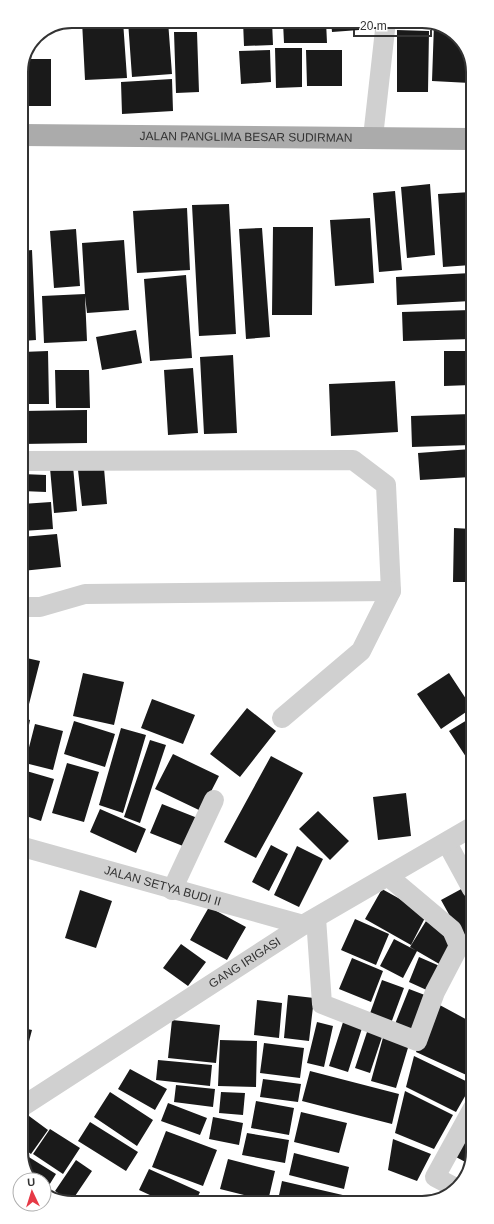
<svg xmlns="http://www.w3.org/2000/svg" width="494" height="1224" font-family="Helvetica,sans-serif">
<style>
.building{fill:#1a1a1a}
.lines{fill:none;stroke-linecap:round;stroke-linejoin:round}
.minor{stroke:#d0d0d0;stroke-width:20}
.primary{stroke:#ababab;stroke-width:22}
.labels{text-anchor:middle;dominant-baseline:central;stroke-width:4;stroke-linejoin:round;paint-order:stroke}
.street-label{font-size:12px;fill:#333;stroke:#fff}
.rim{fill:none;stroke:#333;stroke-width:2}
</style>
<rect width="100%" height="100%" fill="#fff"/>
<path class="building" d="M82,21H123L127,78L85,80Z
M128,21H168L172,74L132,77Z
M180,21H221V26L180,24Z
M243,21H272L273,45L244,46Z
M326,21L327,43H284L283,22Z
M331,21H359V30L332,32Z
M434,24L453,32L470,56V83L432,81Z
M397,30L429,31L428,92H397Z
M174,32H197L199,92L176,93Z
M275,48H302V87L276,88Z
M270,50L271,82L241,84L239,51Z
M306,50H342V86H307Z
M26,59H51V106H21V69Z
M172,79L173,111L122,114L121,82Z
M430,184L435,255L407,258L401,187Z
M395,191L402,270L379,272L373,193Z
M471,192V265L443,267L438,194Z
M229,204L236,334L199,336L192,205Z
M187,208L190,270L137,273L133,211Z
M370,218L374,283L335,286L330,220Z
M273,227H313L312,315H272Z
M262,228L270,337L246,339L239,229Z
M76,229L80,286L54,288L50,231Z
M124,240L129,310L87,313L85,296L87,341L44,343L42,296L85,294L82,243Z
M32,250L36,340L22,341V251Z
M471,273V301L397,305L396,277Z
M186,275L192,358L150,361L144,279Z
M471,310V339L403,341L402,312Z
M136,330L142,363L102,370L96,337Z
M48,351L49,404H22V352Z
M444,351H471V385L444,386Z
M233,355L237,433L204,434L200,357Z
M193,368L198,433L168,435L164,370Z
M55,370H89L90,408H56Z
M395,381L398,432L331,436L329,384Z
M87,410V443L22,444V411Z
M471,414V445L412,447L411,416Z
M471,449V477L420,480L418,453Z
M73,466L77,511L54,513L50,468Z
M104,468L107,504L82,506L78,470Z
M22,474L46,475V492L22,491Z
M51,502L53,529L22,531V504Z
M454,528L472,529V582H453Z
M57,534L61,567L22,571V537Z
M22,657L40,661L28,708L23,706Z
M83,673L124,682L114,725L73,716Z
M449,673L472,708L441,729L417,694Z
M152,699L195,715L183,744L141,728Z
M247,708L276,731L240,777L210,754Z
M472,717V766L449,731Z
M23,718L30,720L23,755Z
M74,721L115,734L105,767L64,754Z
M35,724L63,731L53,770L25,763Z
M121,728L146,735L123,813L99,805Z
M150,740L166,745L140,823L124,817Z
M173,754L219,776L201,811L155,789Z
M271,756L303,773L256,858L224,842Z
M67,763L99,772L84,822L52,813Z
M23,770L54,779L41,821L23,815Z
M406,793L411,836L378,840L373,797Z
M162,804L200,819L188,848L150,833Z
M100,809L146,829L136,853L90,832Z
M318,811L349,841L330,860L299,829Z
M271,845L288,854L269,891L252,882Z
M297,846L323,859L299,907L274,895Z
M465,887L472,901V942L466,945L441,900Z
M382,889L427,914L411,945L365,919Z
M80,890L112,901L96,948L65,938Z
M209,907L246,927L227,960L190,940Z
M355,919L389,934L376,965L341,950Z
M426,921L453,940L441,965L410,947Z
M394,939L417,951L403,978L380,966Z
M181,944L206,962L188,986L163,968Z
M419,957L442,967L431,992L409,982Z
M352,958L383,971L371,1002L339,989Z
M382,980L404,988L390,1026L368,1019Z
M409,989L430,997L414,1037L393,1029Z
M288,995L314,998L309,1041L284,1038Z
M257,1000L282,1003L279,1038L254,1035Z
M436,1003L473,1023V1078L416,1052Z
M345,1016L364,1022L348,1072L329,1066Z
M172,1020L220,1025L216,1063L168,1058Z
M317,1022L333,1026L324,1067L307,1063Z
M370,1023L385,1028L370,1073L355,1068Z
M23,1028L32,1030L27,1049L23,1048Z
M384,1034L410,1041L396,1088L371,1081Z
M220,1040L257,1041L256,1087L218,1086Z
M264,1043L304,1048L300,1078L260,1073Z
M414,1056L472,1084L456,1112L406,1087Z
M158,1060L212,1065L210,1086L156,1080Z
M130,1069L167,1089L155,1110L118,1089Z
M310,1071L399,1094L392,1124L302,1101Z
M263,1079L301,1084L298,1102L260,1097Z
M176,1085L215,1089L213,1107L174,1102Z
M405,1091L453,1115L434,1149L395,1133Z
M110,1092L153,1120L137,1146L94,1117Z
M221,1092L245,1093L243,1115L219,1113Z
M256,1101L294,1108L289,1135L251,1128Z
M168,1103L207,1118L200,1135L161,1121Z
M301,1112L347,1123L339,1153L294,1142Z
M25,1113L48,1130L31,1154L24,1149V1116Z
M213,1117L243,1123L239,1145L209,1139Z
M90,1122L138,1152L126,1171L78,1141Z
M473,1127V1152L469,1164L456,1157Z
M50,1129L80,1148L63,1174L33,1154Z
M166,1131L217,1150L203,1186L152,1167Z
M247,1133L289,1140L285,1163L242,1155Z
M393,1139L431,1154L417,1181L388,1170Z
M294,1153L349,1167L344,1189L289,1175Z
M24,1154L56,1174L48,1187L44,1185V1180H37L28,1175L24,1168Z
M228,1159L275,1171L268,1201L220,1189Z
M76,1160L92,1171L71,1202L55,1191Z
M149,1169L200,1192L195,1202H165L139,1190Z
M282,1181L347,1196L345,1201L278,1200Z"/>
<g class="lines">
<g class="minor">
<path d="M373,137L386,21"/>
<path d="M22,461L353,460L386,485L391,591L361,651L282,718"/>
<path d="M22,607H40L85,594L391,591"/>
<path d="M447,843L472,889"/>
<path id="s1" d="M23,847L303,925"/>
<path d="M172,890L214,800"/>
<path d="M316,918L322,1004L417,1041L435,992L459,946L452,930L389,877"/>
<path id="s2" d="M23,1106L303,925L472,827"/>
<path d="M456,1188L435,1177L473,1108"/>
</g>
<path class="primary" id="s3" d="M21,135L471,139"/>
</g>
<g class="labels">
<g class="street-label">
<text stroke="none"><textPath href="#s3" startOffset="225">JALAN PANGLIMA BESAR SUDIRMAN</textPath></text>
<text stroke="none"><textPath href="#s1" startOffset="145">JALAN SETYA BUDI II</textPath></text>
<text stroke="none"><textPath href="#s2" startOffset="264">GANG IRIGASI</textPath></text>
</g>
</g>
<path d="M0 0H494V1224H0ZM72 28H422A44 44 0 0 1 466 72V1152A44 44 0 0 1 422 1196H72A44 44 0 0 1 28 1152V72A44 44 0 0 1 72 28Z" fill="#fff" fill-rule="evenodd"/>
<path class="rim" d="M72 28H422A44 44 0 0 1 466 72V1152A44 44 0 0 1 422 1196H72A44 44 0 0 1 28 1152V72A44 44 0 0 1 72 28Z"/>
<g transform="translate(32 1192) rotate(356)"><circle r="19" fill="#ffffff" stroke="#adadad"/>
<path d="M0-3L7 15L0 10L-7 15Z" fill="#e63946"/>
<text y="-6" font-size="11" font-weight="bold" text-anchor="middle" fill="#333333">U</text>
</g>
<path d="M354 30v6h77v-6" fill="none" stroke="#333333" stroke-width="2"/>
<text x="360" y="30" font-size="12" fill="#333333" stroke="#ffffff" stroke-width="3" paint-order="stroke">20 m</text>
</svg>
